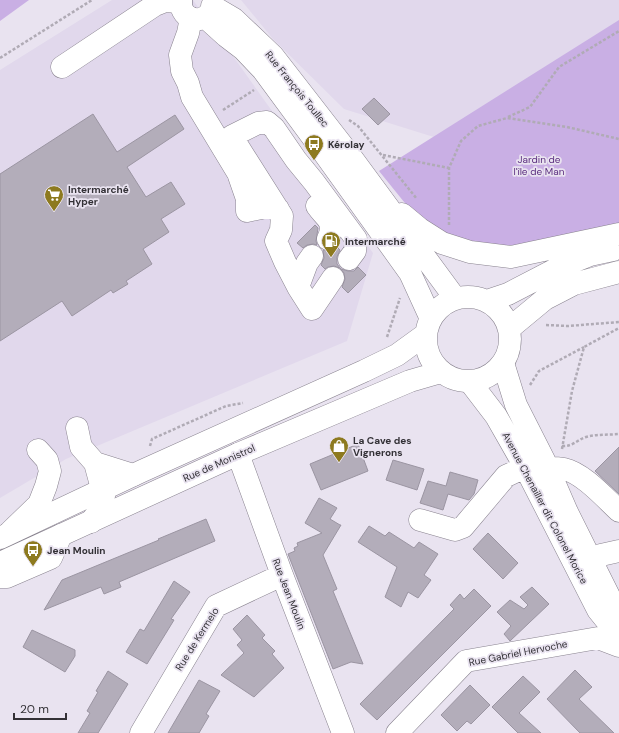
<svg xmlns="http://www.w3.org/2000/svg" width="619" height="733" font-family="'DM Sans',sans-serif">
<style>
.built{fill:#e1d8ec}
.green{fill:#c9afe4}
.building{fill:#b3adba;stroke:#9b95a2}
.lines{fill:none;stroke-linecap:round;stroke-linejoin:round}
.minor-casing{stroke:#89838f;stroke-width:23}
.major-casing{stroke:#89838f;stroke-width:23}
.path{stroke:#b0abb5;stroke-width:2.5;stroke-dasharray:3 2;stroke-linecap:butt}
.minor{stroke:#fff;stroke-width:22}
.major{stroke:#fff;stroke-width:22}
.labels{text-anchor:middle;dominant-baseline:central;stroke-width:3.5;stroke-linejoin:round;paint-order:stroke}
.street-label{font-size:10px;fill:#333136;stroke:#e9e3f0}
.poi-label{font-size:10px;font-weight:bold;fill:#333136;stroke:#e9e3f0;text-anchor:start}
.park-label{font-size:10px;fill:#5b2e7f;stroke:#e9e3f0}
</style>
<rect width="100%" height="100%" fill="#e9e3f0"/>
<path class="built" d="M112,0H193L373,253L347,341L66,459L0,498V70Z
M241,0H619V148L437,138L344,109L273,39Z"/>
<path class="green" d="M0,0H29L0,21Z
M619,20V228L517,252L463,246L417,218L379,171Z"/>
<path class="building" d="M374,98L390,114L378,125L362,109Z
M93,114L117,152L175,115L184,129L127,167L146,197L171,182L185,204L161,219L169,232L143,249L152,264L126,281L128,284L113,293L111,290L72,316L62,301L0,341V174Z
M315,225L318,228L316,241L317,245L313,244L307,245L303,248L297,243Z
M337,247L340,250L337,257V264L341,269L348,271H354L358,267L366,275L348,293L342,287L345,279L344,273L340,268L334,266L328,267L325,269L321,265L324,258L323,250L331,251Z
M358,444L368,471L321,490L310,464Z
M619,447V494L595,471Z
M393,460L424,469L417,490L386,480Z
M450,472L478,480L474,494L469,500L448,494L443,510L420,503L428,481L446,486Z
M319,498L337,508L330,519L340,525H341L323,555L337,589L333,591L363,664L351,662L333,669L288,554L295,551L294,548L298,546L297,543L322,533L305,523Z
M206,519L215,541L119,582L121,587L104,594L101,587L44,610L62,580L159,540L158,539Z
M369,526L385,536L389,532L414,548L419,542L438,554L424,575L431,580L418,598L408,592L401,607L385,597L397,567L358,542Z
M488,533L518,563L503,579L473,549Z
M174,581L190,592L171,619L174,620L147,664L126,652L140,629L144,631Z
M532,587L549,604L510,641L504,634L511,626L497,612L510,600L524,609L528,605L520,597Z
M474,589L491,606L377,720L360,704L454,609L450,605L460,594L464,599Z
M247,615L265,635L262,638L275,651L272,654L284,668L254,697L221,675L244,653L237,645L242,640L233,629Z
M32,630L75,650V656L65,672L23,647Z
M575,670L592,687L579,699L614,733H580L547,699Z
M108,671L128,684L98,733H78L90,713L87,711L98,692L96,691Z
M523,676L540,692L519,713L541,733H518L492,707Z
M199,680L220,691L206,714L209,716L199,733H168Z
M470,685L490,705L471,724L467,721L457,731L441,715Z"/>
<g class="lines">
<g class="minor-casing">
<path id="minor" d="M191,18L188,33L180,55L182,71L188,83L192,97L238,173L247,199V211L266,207L278,209
M62,67L155,5L165,1L181,2
M232,136L258,123L267,122L274,128L296,160L314,182L356,239L355,251L349,259
M237,145L282,216L281,230L276,241L285,262L298,287
M317,206C326,219 336,221 328,239
M312,256L307,263L298,287L312,309L333,278
M503,363L516,405L548,468L567,512L612,602L619,631
M470,382L496,416L525,467L598,610L619,636
M77,428L81,447L95,463L104,496L96,515L91,522
M238,454L282,575L343,733
M95,463L133,475
M548,468C553,468 559,468 564,469C583,473 605,498 619,511
M420,520L455,530L463,527L506,476L525,467
M11,531L39,504L46,486L50,471L47,460L38,450
M592,561L601,555L619,551
M0,577H7L51,558L61,535
M141,733L216,606L282,575
M397,733L466,661L598,638L619,646"/>
</g>
<g class="major-casing">
<path id="major" d="M181,0C179,22 208,27 213,5
M212,6L234,19L273,56L346,150L455,298
M205,17L226,36L243,49L263,70L316,142L410,273L431,319
M402,214L420,229L442,243L470,252L511,257L619,234
M426 339a42 42 0 1 1 84 0a42 42 0 1 1-84 0Z
M487,301L508,294L560,267L590,255L613,250
M510,328L545,299L574,284L619,272
M0,538L142,471L364,371L397,355L426,334
M0,563L238,454L410,381L441,372"/>
</g>
<path class="path" d="M0,58L92,0
M223,110L254,90
M508,117L530,107L559,67L619,31
M349,120L358,126L417,199
M383,155L449,168
M449,225V168L461,141L478,126L507,118L567,127L619,139
M546,325L568,326L619,322
M387,337L400,298
M530,385L539,371L584,347
M150,446L152,439L226,406L243,403
M562,446C572,447 577,440 586,437C597,434 608,435 619,434
M562,449L572,391L584,347L619,328"/>
<use href="#minor" class="minor"/>
<use href="#major" class="major"/>
</g>
<defs>
<g id="bus-pin" transform="scale(1)"><path d="M0 17L-7.5 6A9.5 9.5 0 1 1 7.5 6Z" fill="#8d7a1f" stroke="#e9e3f0"/><path d="M-5-6H5V4H4V6H2V4H-2V6H-4V4H-5ZM-3.5-4V0h7V-4ZM-3.5 1.2v1.5H-2V1.2ZM2 1.2v1.5H3.5V1.2Z" fill="#fff"/></g>
<g id="supermarket-pin" transform="scale(1)"><path d="M0 17L-7.5 6A9.5 9.5 0 1 1 7.5 6Z" fill="#8d7a1f" stroke="#e9e3f0"/><path d="M-6-5.5h2.5l.6 2H6L4.5 2H-2.5L-4.4-4H-6ZM-1.5 3.2a1.3 1.3 0 1 0 .1 0ZM3 3.2a1.3 1.3 0 1 0 .1 0Z" fill="#fff"/></g>
<g id="fuel-pin" transform="scale(1)"><path d="M0 17L-7.5 6A9.5 9.5 0 1 1 7.5 6Z" fill="#8d7a1f" stroke="#e9e3f0"/><path d="M-5.5-6h7V0h2V4h1.3V-2.5L3-4.5l.8-.8L6-3V5H2.5V1h-1V6h-7ZM-4.2-4.7v3.2H.2V-4.7Z" fill="#fff"/></g>
<g id="shop-pin" transform="scale(1)"><path d="M0 17L-7.5 6A9.5 9.5 0 1 1 7.5 6Z" fill="#8d7a1f" stroke="#e9e3f0"/><path d="M-5-2.5h2.3a2.7 3.5 0 0 1 5.4 0H5L5.5 6h-11ZM-1.5-2.5h3a1.5 2.3 0 0 0-3 0Z" fill="#fff"/></g>
</defs>
<g fill-rule="evenodd">
<use href="#bus-pin" x="314" y="144"/>
<use href="#supermarket-pin" x="54" y="195"/>
<use href="#fuel-pin" x="331" y="241"/>
<use href="#shop-pin" x="339" y="446"/>
<use href="#bus-pin" x="33" y="550"/>
</g>
<g class="labels">
<g class="street-label">
<text transform="translate(297 89) rotate(51)">Rue François Toullec</text>
<text transform="translate(219 463) rotate(-24)">Rue de Monistrol</text>
<text transform="translate(545 508) rotate(62)">Avenue Chenailler dit Colonel Morice</text>
<text transform="translate(289 594) rotate(69)">Rue Jean Moulin</text>
<text transform="translate(197 639) rotate(-58)">Rue de Kermelo</text>
<text transform="translate(518 653) rotate(-11)">Rue Gabriel Hervoche</text>
</g>
<g class="poi-label">
<text x="328" y="144">Kérolay</text>
<text x="68" y="189">Intermarché<tspan x="68" dy="12">Hyper</tspan></text>
<text x="345" y="241">Intermarché</text>
<text x="353" y="440">La Cave des<tspan x="353" dy="12">Vignerons</tspan></text>
<text x="47" y="550">Jean Moulin</text>
</g>
<g class="park-label">
<text x="539" y="159">Jardin de<tspan x="539" dy="12">l'île de Man</tspan></text>
</g>
</g>
<path d="M14 713v6h52v-6" fill="none" stroke="#333136" stroke-width="2"/>
<text x="20" y="713" font-size="12" fill="#333136" stroke="#e9e3f0" stroke-width="3" paint-order="stroke">20 m</text>
</svg>
